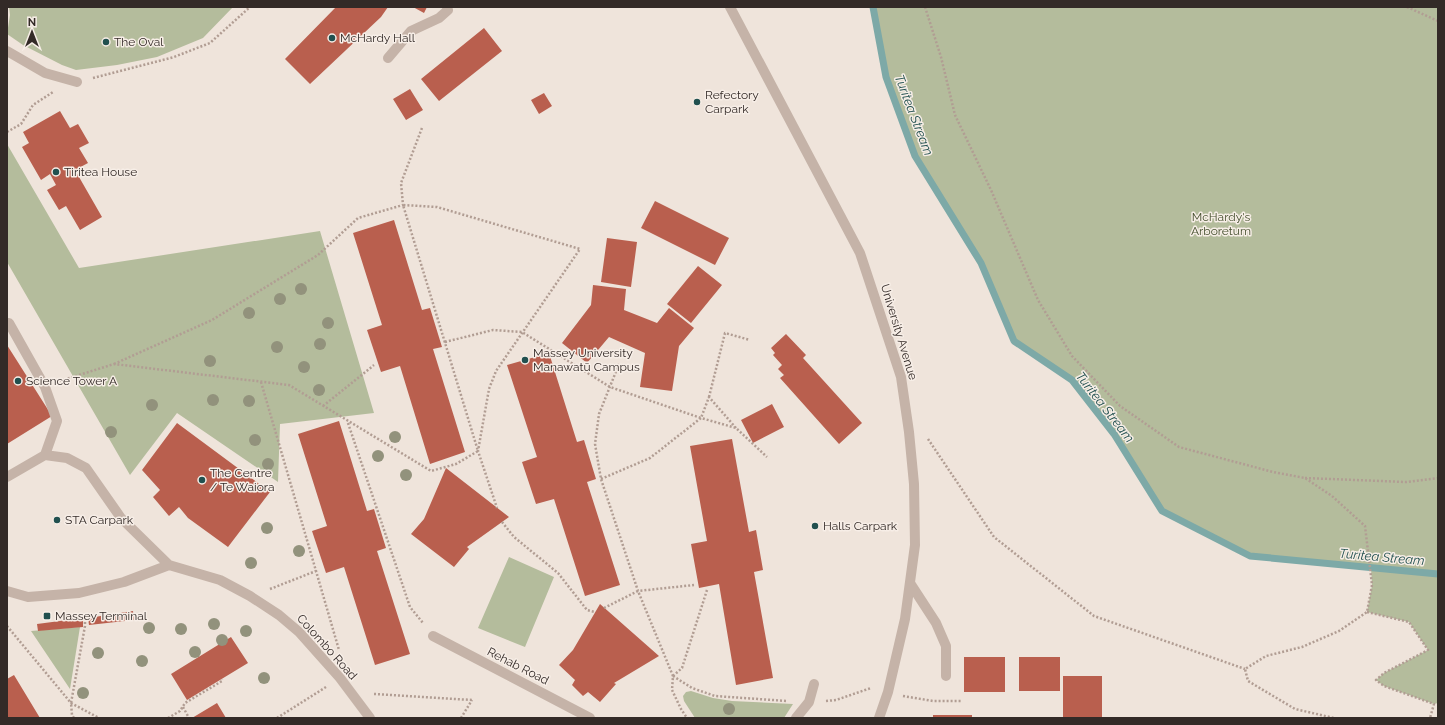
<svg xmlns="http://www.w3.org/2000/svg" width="1445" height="725" font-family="Raleway,sans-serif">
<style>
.green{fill:#b4bc9c}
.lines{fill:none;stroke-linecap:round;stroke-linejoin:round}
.stream{stroke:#7da9a7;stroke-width:7}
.building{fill:#b95f4e}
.path{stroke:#b19d93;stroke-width:2.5;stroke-dasharray:2 2;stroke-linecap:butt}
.minor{stroke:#c5b3a8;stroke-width:10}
.tree{fill:#92927c}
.poi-dot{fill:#21504f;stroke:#f7eee7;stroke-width:1.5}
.labels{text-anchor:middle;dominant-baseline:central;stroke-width:3;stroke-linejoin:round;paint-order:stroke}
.poi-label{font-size:12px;fill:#332a27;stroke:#f7eee7;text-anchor:start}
.park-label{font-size:12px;fill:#454f2e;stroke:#f7eee7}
.street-label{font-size:12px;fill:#332a27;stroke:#f7eee7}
.water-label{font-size:13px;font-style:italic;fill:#21504f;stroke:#f7eee7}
</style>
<rect width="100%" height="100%" fill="#efe4db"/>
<path class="green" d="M9,7H233L203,38L157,57L117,65L76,70L62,65L23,45L7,34L10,15Z
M873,7H1438V703L1434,704L1384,686L1376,680L1384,673L1428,650L1409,622L1367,612L1372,585L1371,568L1250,556L1162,511L1114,434L1072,380L1014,341L981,263L915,156L886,77Z
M7,144L79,268L320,231L374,413L280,424L278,482L177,413L130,475L7,262Z
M509,557L554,577L525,647L478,628Z
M80,627L70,689L31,631Z
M691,691L713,698L732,701L793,704L784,718H695L684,701L683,696L686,692Z"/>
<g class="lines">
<path class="stream" d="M873,7L886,77L915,156L981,263L1014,341L1072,380L1114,434L1162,511L1250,556L1438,574"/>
</g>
<path class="building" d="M336,7H388L381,17L310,84L285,59Z
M413,7H427L424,13Z
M484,28L502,51L439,101L421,79Z
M410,89L423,110L406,120L393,99Z
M544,93L552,106L539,114L531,100Z
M60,111L70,128L78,124L89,143L79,148L88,163L75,170L102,217L80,230L66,206L59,210L47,190L56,185L50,174L41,180L22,147L29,143L23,132Z
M655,201L729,238L715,265L641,228Z
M394,220L422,310L430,308L442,347L433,349L465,452L430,464L400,366L381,372L367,330L382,325L353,233Z
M607,238L637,242L631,287L601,282Z
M698,266L722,285L691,323L667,304Z
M593,285L626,289L624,310L657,323L669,308L694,328L679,346L672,391L640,387L645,353L609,337L587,363L562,343L591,305Z
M786,334L806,355L803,358L862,423L839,444L780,378L784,375L778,369L782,365L773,355L775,353L771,348Z
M7,345L52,416L7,444Z
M549,353L577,442L584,440L596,479L587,482L620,585L585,596L554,499L536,504L522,462L537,457L507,365Z
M772,404L784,427L753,443L741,420Z
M339,421L367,511L374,509L386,548L377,551L410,654L375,665L344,567L326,573L312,531L327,526L298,434Z
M177,423L270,492L228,547L188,518L179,507L169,516L153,497L160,490L142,470Z
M732,439L749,532L756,530L763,570L754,572L773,678L736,685L719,584L699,588L691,544L707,541L690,446Z
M446,468L509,517L467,547L469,549L454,567L411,534L424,519Z
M600,604L659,656L614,683L616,684L600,702L588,692L583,696L572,685L575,680L559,665L573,650Z
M133,611L134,620L89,625L88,618Z
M83,618V627L38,631L37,624Z
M231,637L248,663L187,700L171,674Z
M964,657H1005V692H964Z
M1019,657H1060V691H1019Z
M14,675L40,718H7V679Z
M1063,676H1102V718H1063Z
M217,703L226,718H192Z
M933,715H972V718H933Z"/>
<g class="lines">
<path class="path" d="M925,7L941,57L955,115L991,190L1038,300L1072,356L1120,406L1179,447L1273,472L1305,478L1332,496L1365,526L1372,585L1367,612L1339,631L1302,647L1266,656L1245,669L1248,681L1295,709L1334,718
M1407,7L1438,21
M93,78L174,57L210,43L250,7
M7,132L21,124L33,105L53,92
M445,342L493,330L522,332L610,387L701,418L709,397L736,428
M114,364L212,320L318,255L358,218L403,205L401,183L422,128
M619,364L599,414L595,444L601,479L638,591L694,585
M60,381L114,364L289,385L431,471L456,464L478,451L403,205L437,207L580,249L496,371L489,389L478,451L497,508
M261,382L339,650
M709,397L725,333L750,340
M323,406L374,365
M348,423L410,607L423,623
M928,439L994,537L1094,616L1245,669
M1305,478L1406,482L1438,478
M601,479L650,458L701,418L736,428L767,457
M502,522L514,537L558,573L587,610L595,612
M270,589L316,571
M604,608L638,591L673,676L672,690L681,709L687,718
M1367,612L1409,622L1428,650L1384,673L1376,680L1384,686L1434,704L1430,718
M7,626L71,703L99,718
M673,676L692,688L715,696L787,701
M673,676L682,668L707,590
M374,694L472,700
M903,696L933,701H962
M826,701L836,700L871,688
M183,707L189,718
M74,718L72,715L71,703L85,626V618
M168,718L180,711L185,703L222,681V679
M277,718L326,687
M461,718L472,700"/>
<path class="minor" d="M730,7L860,253L901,377L909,432L914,484L915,545L905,619L888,692L879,718
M7,51L45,73L77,82
M388,58L411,31L439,18L448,10L447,7
M7,323H9L45,387L57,421L45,455
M7,477L45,455L67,458L86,468L121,518L169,565L220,580L250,596L279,615L299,632L340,678L370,718
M910,583L936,623L946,646V676
M7,591L28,597L79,593L124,582L169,565
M433,636L590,718
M796,718L809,702L814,684"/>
</g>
<g class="tree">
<circle cx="301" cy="289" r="6"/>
<circle cx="280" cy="299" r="6"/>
<circle cx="249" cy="313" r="6"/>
<circle cx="328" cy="323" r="6"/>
<circle cx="320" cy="344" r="6"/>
<circle cx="277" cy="347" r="6"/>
<circle cx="210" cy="361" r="6"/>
<circle cx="304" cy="367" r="6"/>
<circle cx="319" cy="390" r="6"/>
<circle cx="213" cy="400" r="6"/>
<circle cx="249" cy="401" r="6"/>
<circle cx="152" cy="405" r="6"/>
<circle cx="111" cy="432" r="6"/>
<circle cx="395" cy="437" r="6"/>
<circle cx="255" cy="440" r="6"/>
<circle cx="378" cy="456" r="6"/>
<circle cx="268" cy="464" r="6"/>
<circle cx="406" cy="475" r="6"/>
<circle cx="267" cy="528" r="6"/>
<circle cx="299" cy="551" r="6"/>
<circle cx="251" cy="563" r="6"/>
<circle cx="214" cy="624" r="6"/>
<circle cx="149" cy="628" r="6"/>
<circle cx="181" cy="629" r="6"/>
<circle cx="246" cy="631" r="6"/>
<circle cx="222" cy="640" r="6"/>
<circle cx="195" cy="652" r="6"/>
<circle cx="98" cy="653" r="6"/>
<circle cx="142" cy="661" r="6"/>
<circle cx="264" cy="678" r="6"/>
<circle cx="83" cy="693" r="6"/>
<circle cx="729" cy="709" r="6"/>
</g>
<g class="poi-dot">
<circle cx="332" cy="38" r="4"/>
<circle cx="106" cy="42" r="4"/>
<circle cx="697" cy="102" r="4"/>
<circle cx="56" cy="172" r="4"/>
<circle cx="525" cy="360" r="4"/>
<circle cx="18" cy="381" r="4"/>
<circle cx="202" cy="480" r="4"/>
<circle cx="57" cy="520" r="4"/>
<circle cx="815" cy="526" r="4"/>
<rect x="43" y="612" width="8" height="8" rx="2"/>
</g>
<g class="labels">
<g class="poi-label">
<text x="340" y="38">McHardy Hall</text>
<text x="114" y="42">The Oval</text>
<text x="705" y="95">Refectory<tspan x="705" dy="14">Carpark</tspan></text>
<text x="64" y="172">Tiritea House</text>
<text x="533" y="353">Massey University<tspan x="533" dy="14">Manawatū Campus</tspan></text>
<text x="26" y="381">Science Tower A</text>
<text x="210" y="473">The Centre<tspan x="210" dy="14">/ Te Waiora</tspan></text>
<text x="65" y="520">STA Carpark</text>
<text x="823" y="526">Halls Carpark</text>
<text x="55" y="616">Massey Terminal</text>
</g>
<g class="park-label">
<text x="1221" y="217">McHardy's<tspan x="1221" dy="14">Arboretum</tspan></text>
</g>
<g class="street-label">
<text transform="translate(899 332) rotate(73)">University Avenue</text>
<text transform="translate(327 647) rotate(48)">Colombo Road</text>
<text transform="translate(518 666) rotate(27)">Rehab Road</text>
</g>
<g class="water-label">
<text transform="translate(914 115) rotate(69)">Turitea Stream</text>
<text transform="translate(1105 407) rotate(52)">Turitea Stream</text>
<text transform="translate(1382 557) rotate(5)">Turitea Stream</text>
</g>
</g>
<rect width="1445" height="725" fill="none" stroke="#332a27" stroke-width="16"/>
<g transform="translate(32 32)" stroke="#f7eee7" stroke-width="3" paint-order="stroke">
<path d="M0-3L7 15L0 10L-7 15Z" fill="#332a27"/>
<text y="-6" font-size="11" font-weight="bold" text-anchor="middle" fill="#332a27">N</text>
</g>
</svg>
